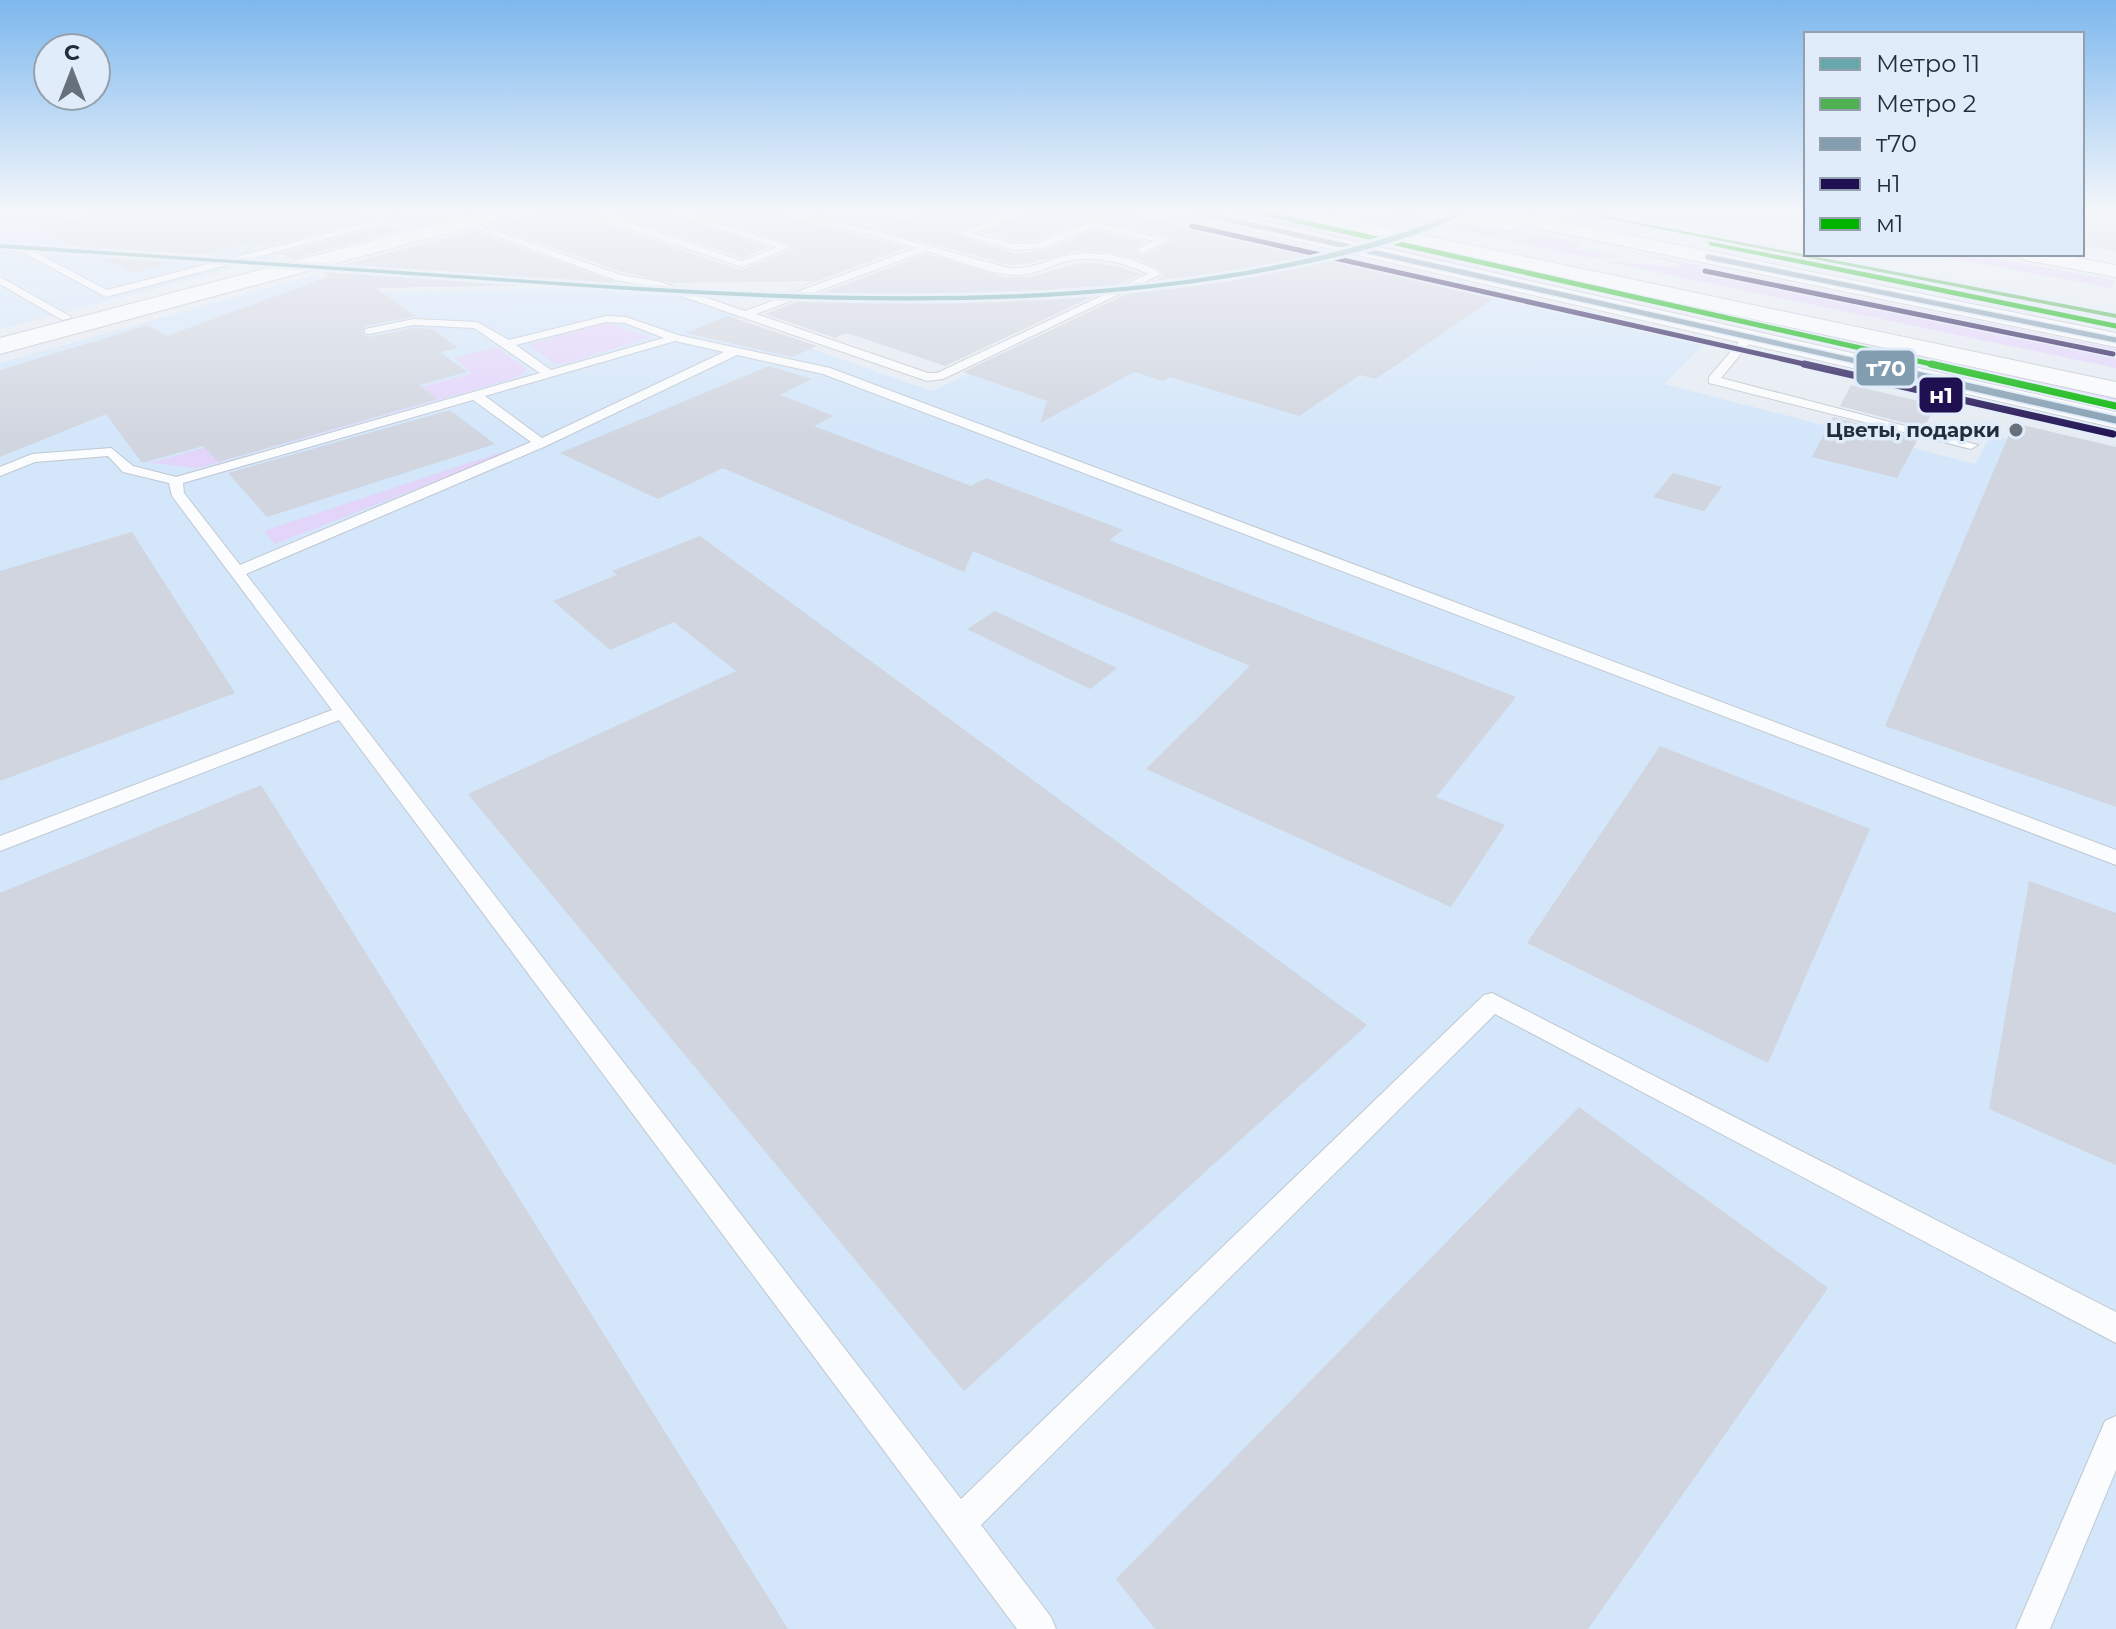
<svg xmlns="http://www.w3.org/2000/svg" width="2116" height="1629" font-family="Montserrat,sans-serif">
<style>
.built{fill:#d3e6fa}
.green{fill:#e3d4fa}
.building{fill:#d0d5df}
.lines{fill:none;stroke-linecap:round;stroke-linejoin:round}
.lane-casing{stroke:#c0c8d1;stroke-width:2}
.street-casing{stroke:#c0c8d1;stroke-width:2}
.secondary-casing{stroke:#c0c8d1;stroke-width:2}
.primary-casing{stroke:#c0c8d1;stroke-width:2}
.lane{fill:#fbfcfd;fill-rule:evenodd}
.street{fill:#fbfcfd;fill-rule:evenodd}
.secondary{fill:#fbfcfd;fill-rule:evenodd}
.primary{fill:#fbfcfd;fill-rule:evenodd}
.bus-1-far1-casing{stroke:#e0ecf9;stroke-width:8}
.bus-1-casing{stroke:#e0ecf9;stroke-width:11}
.bus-2-far1-casing{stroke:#e0ecf9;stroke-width:8}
.bus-2-casing{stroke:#e0ecf9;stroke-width:11}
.bus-3-far1-casing{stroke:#e0ecf9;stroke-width:8}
.bus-3-casing{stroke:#e0ecf9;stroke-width:11}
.bus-1-far1{stroke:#829cb0;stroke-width:5}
.bus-1{stroke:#829cb0;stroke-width:7}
.bus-2-far1{stroke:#1f1051;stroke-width:5}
.bus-2{stroke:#1f1051;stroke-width:7}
.bus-3-far1{stroke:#01b400;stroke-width:5}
.bus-3{stroke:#01b400;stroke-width:7}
.metro-1-casing{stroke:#e0ecf9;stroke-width:6}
.metro-2-casing{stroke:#e0ecf9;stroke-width:6}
.metro-1{fill:#67a8ac;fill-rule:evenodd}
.metro-2{fill:#4fb04f;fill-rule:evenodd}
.poi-dot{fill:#67707b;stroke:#e0ecf9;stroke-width:3}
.labels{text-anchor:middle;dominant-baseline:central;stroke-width:7;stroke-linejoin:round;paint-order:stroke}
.far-poi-label{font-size:20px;font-weight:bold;fill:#222e3a;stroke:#e0ecf9;text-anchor:end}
.line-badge{stroke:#e0ecf9;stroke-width:3}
.badge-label{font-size:22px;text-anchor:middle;font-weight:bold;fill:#fff}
</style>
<rect width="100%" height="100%" fill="#e6ecf3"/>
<path class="built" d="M0,212H446L0,329Z
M807,212H994L914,242Z
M1250,233L1710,339L1664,384L1975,464L1991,435L2116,465V1629H0V363L310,276L358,292L606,288L672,293L741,316L733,321L932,391L1212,257L1218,248Z"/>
<path class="green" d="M1216,212H1240L1721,324L1719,325Z
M1408,213L1581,243L1575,249L1624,257L1590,258L1381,214Z
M1603,246L2116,349V368L1603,261L1678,267L1680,264Z
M1929,254H1970L2114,280L2111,288Z
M1543,273L2116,399V407L1541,274Z
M602,324H612L650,337L564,364H555L530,346L534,343Z
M496,347L526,369V372L512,379L198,468L150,463L473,373L454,358Z
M502,452L505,454L275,544L264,531Z"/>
<path class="building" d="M104,212H353L372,219L266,246L255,241L132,273L37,227Z
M545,212H666L768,247L742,258L609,212H602L597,218L599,222L741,270L792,250L794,246L692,212H773L906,248L776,296L813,281L674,283L622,272L492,226Z
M927,212H1005L957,231L955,235L1014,253L1044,251L1093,230L1145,242L1135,248L1140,257L1171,241L1169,237L1093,218L1037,240L1015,241L983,233L1028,212H1122L1493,299L1376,379L1360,375L1299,416L1170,377L1163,381L1134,372L1040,423L1047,401L963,372L1162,277L1164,273L1141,260L1102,251H1075L1030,263L1009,265L878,229Z
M2082,212H2116V252L2082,245Z
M389,225L402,230L292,259L281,254Z
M474,231L621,284L376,288L415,316L364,326L363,335L370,337L414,328L433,329L458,348L440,352L467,372L419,385L437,399L218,462L203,446L142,463L106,414L0,457V370L148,325L167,336L330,276L319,271Z
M926,254L1005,277H1029L1085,262L1117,266L1141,274L945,366L847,333L835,338L765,314Z
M728,316L817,346L792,357L686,333Z
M769,366L812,379L780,395L834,416L814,426L971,486L986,478L1123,530L1109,540L1516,697L1436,797L1505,825L1451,907L1146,769L1250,666L973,551L964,572L723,468L658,499L560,453Z
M1851,385L1936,405L1924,428L1840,406Z
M450,410L495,444L267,517L228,473Z
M1833,417L1918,439L1897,478L1812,457Z
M2014,423L2116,447V807L1885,726Z
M1673,473L1722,487L1704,511L1653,497Z
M132,532L235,693L0,781V571Z
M700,536L1367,1025L964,1391L468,794L736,671L674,622L610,650L553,601L617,575L612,571Z
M995,611L1117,668L1090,689L967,629Z
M1660,746L1870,829L1768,1063L1527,943Z
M261,785L788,1629H0V893Z
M2029,881L2116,913V1165L1989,1109Z
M1579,1107L1828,1288L1588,1629H1155L1116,1579Z"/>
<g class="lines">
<g class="lane-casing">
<path id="lane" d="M411,212H426L106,297L17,249L25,247L107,290Z
M669,212H683L791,247L742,267L600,219L602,215H608L742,261L777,247Z
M790,212H804L1009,268C1030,270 1045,261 1064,256C1094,249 1137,256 1161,274L943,379L927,381L655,287L615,280L458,222L466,220L621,275L661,282L745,311L916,248ZM926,251C954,259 987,274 1016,275C1033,275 1048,267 1064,262C1091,254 1123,262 1148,274L937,373H928L756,314Z
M1012,212H1025L973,234L1015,244L1038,243L1092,221L1168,240L1141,254L1138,249L1154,241L1093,227L1043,248L1015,250L958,234Z
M0,277L70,316L71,318L62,320L0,284Z
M606,316L626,317L678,335L830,368L2116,850V865L823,374L737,355L546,446L246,574L961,1499L1484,995L1492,993L2116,1312V1343L1495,1014L981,1525L1051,1617L1056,1629H1017L339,720L0,851V836L332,710L172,496L169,483L123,472L108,456L35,462L0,476V467L32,454L111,448L133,466L176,477L540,373L474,328L414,325L369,334L365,333V329L414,319L477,322L509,340ZM606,322L625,323L664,338L551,370L516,345ZM675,341L724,352L542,438L485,396ZM473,400L531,442L240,565L184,493L183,483Z
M1745,335L1755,337L1721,378L1978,445L1971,449L1709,383V377Z
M2116,1416V1470L2050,1629H2016L2105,1421Z"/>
</g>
<g class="street-casing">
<path id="street" d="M1790,212H1806V218L1793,216Z
M2015,254H2057L2116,265V277L2025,260Z"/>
</g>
<g class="secondary-casing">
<path id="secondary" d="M482,212H514L511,216L0,354V338Z
M1185,212H1221L2116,412V428L1195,218Z
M1412,212H1513L2116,333V347L1521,225L1511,231L1422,218Z"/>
</g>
<g class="primary-casing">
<path id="primary" d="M1277,212H1314L2116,382V398L1287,218Z"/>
</g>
<use href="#lane" class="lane"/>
<use href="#street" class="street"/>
<use href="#secondary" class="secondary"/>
<use href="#primary" class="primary"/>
<g class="bus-1-far1-casing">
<path id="bus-1-far1" d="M1195,212L1878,366
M1708,257L2116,340"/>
</g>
<g class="bus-1-casing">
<path id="bus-1" d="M1869,364L2116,420"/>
</g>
<g class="bus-2-far1-casing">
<path id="bus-2-far1" d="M1192,226L1813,366
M1705,271L2113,354"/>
</g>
<g class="bus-2-casing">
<path id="bus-2" d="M1804,364L2113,434"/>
</g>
<g class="bus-3-far1-casing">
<path id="bus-3-far1" d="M1258,212L1940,366
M1711,243L2116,326"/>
</g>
<g class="bus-3-casing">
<path id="bus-3" d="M1931,364L2116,406"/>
</g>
<use href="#bus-1-far1" class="bus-1-far1"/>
<use href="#bus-1" class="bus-1"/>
<use href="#bus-2-far1" class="bus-2-far1"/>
<use href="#bus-2" class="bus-2"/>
<use href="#bus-3-far1" class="bus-3-far1"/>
<use href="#bus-3" class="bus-3"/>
<g class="metro-1-casing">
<path id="metro-1" d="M1460,212H1467C1407,244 1320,262 1253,274C999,318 738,298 482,280C321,269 161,258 0,248V244C172,256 344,267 516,279C691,291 866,302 1041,293C1184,285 1326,265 1460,212Z"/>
</g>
<g class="metro-2-casing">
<path id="metro-2" d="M1573,212H1583L2116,314V318Z"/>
</g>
<use href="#metro-1" class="metro-1"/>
<use href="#metro-2" class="metro-2"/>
</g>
<linearGradient id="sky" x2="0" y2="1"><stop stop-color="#7db8ee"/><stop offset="0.48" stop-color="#f4f6fa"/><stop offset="1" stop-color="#f4f6fa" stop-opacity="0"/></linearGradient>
<rect width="2116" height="440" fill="url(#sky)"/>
<circle class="poi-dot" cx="2016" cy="430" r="8"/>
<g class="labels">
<g class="far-poi-label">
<text x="2000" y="430">Цветы, подарки</text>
</g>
</g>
<g class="line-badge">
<rect x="1855" y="349" width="61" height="38" rx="8" fill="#829cb0"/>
<rect x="1918" y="376" width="46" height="38" rx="8" fill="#1f1051"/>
</g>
<g class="badge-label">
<text x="1886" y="376">т70</text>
<text x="1941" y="403">н1</text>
</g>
<rect x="1804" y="32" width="280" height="224" fill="#e0ecf9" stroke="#94a0ad" stroke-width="2"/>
<rect x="1820" y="58" width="40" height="12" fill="#67a8ac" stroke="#94a0ad" stroke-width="2"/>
<text x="1876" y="72" font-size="24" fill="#222e3a">Метро 11</text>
<rect x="1820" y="98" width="40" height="12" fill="#4fb04f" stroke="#94a0ad" stroke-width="2"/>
<text x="1876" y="112" font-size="24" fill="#222e3a">Метро 2</text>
<rect x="1820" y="138" width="40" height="12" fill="#829cb0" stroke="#94a0ad" stroke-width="2"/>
<text x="1876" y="152" font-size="24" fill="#222e3a">т70</text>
<rect x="1820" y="178" width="40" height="12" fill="#1f1051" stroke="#94a0ad" stroke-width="2"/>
<text x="1876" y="192" font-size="24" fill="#222e3a">н1</text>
<rect x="1820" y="218" width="40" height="12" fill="#01b400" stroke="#94a0ad" stroke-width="2"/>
<text x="1876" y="232" font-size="24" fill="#222e3a">м1</text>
<g transform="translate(72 72)"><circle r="38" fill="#e0ecf9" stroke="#94a0ad" stroke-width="2"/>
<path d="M0-6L14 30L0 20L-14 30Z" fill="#67707b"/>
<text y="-12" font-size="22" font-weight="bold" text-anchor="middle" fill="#222e3a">С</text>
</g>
</svg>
